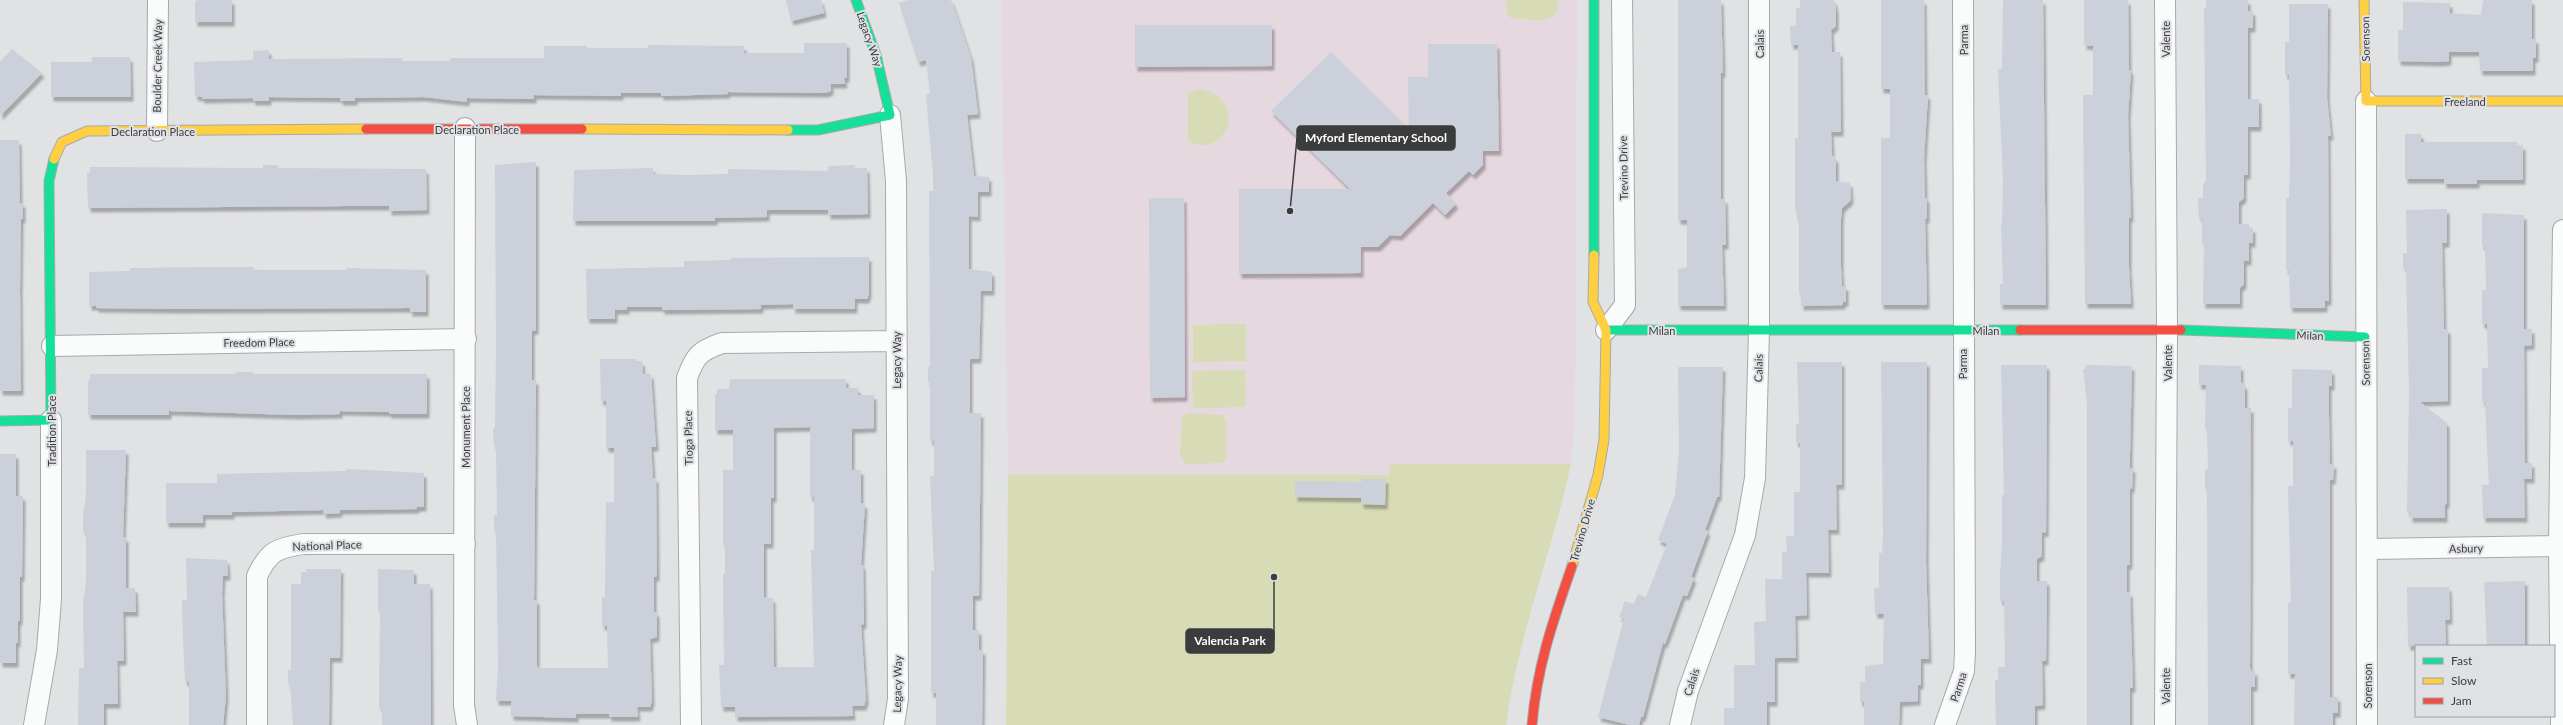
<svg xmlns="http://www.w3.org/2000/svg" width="2563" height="725" font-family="Lato,sans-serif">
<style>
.education{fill:#e5d8de}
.green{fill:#d8dcb6}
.building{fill:#cbd0db;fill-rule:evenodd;filter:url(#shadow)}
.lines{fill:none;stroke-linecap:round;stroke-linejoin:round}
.street-casing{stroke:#a8a9aa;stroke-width:22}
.fast-casing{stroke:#a8a9aa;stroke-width:11}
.slow-casing{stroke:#a8a9aa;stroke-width:11}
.jam-casing{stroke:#a8a9aa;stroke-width:11}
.street{stroke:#fafbfb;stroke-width:20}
.fast{stroke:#16e098;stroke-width:9}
.slow{stroke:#ffcf43;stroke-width:9}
.jam{stroke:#f24e42;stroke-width:9}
.labels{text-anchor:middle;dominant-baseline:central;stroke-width:4;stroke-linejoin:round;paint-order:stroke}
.street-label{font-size:11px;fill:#3b3c3d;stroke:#e0e1e5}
.leader{fill:none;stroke:#3b3c3d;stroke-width:1.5}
.callout-dot{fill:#3b3c3d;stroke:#e0e1e5;stroke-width:1.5}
.callout{fill:#3b3c3d;stroke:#3b3c3d;stroke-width:1.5}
.callout-label{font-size:12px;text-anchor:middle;font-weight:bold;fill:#fff}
</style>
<defs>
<filter id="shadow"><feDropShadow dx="2.5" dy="4.5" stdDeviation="1" flood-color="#0004"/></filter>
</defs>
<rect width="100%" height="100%" fill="#e1e2e4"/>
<path class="education" d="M1001,0H1577L1575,422L1571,464H1390V475H1008Z"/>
<path class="green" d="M1506,0H1557C1563,27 1528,19 1511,18L1507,13Z
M1200,89C1252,100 1224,161 1188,141V93Z
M1246,324V361L1193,362V325Z
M1245,370L1246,407L1193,408L1192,371Z
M1188,413L1222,415L1226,420V459L1222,463L1186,464L1180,456L1182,417Z
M1390,464H1571C1552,552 1518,636 1506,725H1006L1008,475H1390Z"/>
<path class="building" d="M199,0H232V22H195V1Z
M786,0H821L824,13L791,21Z
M908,0H951L971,58L978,114L967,115L974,176L989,177V192H978V217L969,216V269L992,272V291H981L979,359H970V413H981L979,596H973V630H979V650H983L982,725H936V693H931V571H934L930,476H934V441H930V382H928V367H930L929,191H933V174L926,95L930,93L926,60L918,62L899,3Z
M1678,0H1721L1723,73H1721V199H1725L1726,245H1722L1724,306H1678V269L1687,267V220H1678Z
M1800,0H1834L1836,9V26L1831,30L1832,52H1840L1841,132H1831L1832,155L1836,159V181L1850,183L1851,200L1842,208L1841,219V268L1842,286H1846V302H1843V305L1801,306V294H1799V219H1797L1796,208L1795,209V138H1798V45H1791L1790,26H1796V8H1800Z
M1881,0H1924L1925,95H1928L1924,159L1925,198H1927V219H1925L1927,305H1881V138H1890V89H1881Z
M2003,0H2043L2046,305H2000V284H2003L2001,224H2002L2003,181L1998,69H2002Z
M2084,0H2128L2129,70H2131L2128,116L2131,218H2129V268L2131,304H2085L2083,95H2093V46L2084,45Z
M2206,0H2248V11H2253V28H2248V99H2259V127H2248V175H2244V198L2239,202V224H2249V228H2253V243H2249V261H2244V284L2240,288V304H2203L2204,244H2202V218H2199L2198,198H2203V185L2206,181L2204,8H2206Z
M2483,0H2532V39H2536V58H2533V71H2480L2479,52H2449V61L2440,62L2398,61V30H2403V2L2450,3V13L2481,15Z
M2289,4H2328L2327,98L2331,136H2328L2329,301H2325V308H2290L2289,270H2286V198H2289L2290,159L2289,75H2285V42H2289Z
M1135,25H1272V66L1135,67Z
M804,43H847V78H844L845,84H831V91L825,93L728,92V94L661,96V93H621V96L534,95V99L467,98V102L424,97L355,98V101H340V98L269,97V101H253V98L202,99V97L195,96L194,62L253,60V51L269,50V59L402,58V61H450V58H544V46H587V48H648V45L744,46V53H804Z
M1428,44H1497L1499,151H1483V165L1473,175L1469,171L1446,193L1456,204L1445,215L1433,203L1400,236L1390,235L1378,247H1361V273L1239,274V189H1350L1271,111L1331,52L1409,129L1408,77H1428Z
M12,49L42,73L0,116V62Z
M92,57H130L131,97H51V62H92Z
M2405,134H2421V142H2517V146L2523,145V180H2477V184H2444V179H2405Z
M0,140H19L20,203H23V219H21L20,290L21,391H0Z
M536,162V330L532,331V380H536L534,600H537V666L539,668H608L607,626H602V597H605L606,502H614V448H606V401H601L600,359H636V361H642L643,374H651L656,447H651L653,478H656L657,577H654V612H657V637L650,639L652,701L650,707H637L638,717H609V714H576V718L511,716V701H496L498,665L496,530H494V515H497L496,446H494L493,428H495L496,349L495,165Z
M263,165H278V168L426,169L427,210L389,211V206H347L88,208L87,173H90V167L263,168Z
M855,165L854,168H867L868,214L828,215V210H767V217L715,218V221H573L574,170L653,168V174L689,175L725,174H728V169L827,171L829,166Z
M1149,198H1184L1185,397L1150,398Z
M2447,209V243H2442L2444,329H2448V401L2420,402L2447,423V503L2445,505V518H2410V512H2407L2409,390L2406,267H2403V253H2407L2406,210Z
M2482,213L2524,215V329H2532V345L2524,346L2525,463H2532V479H2524L2525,518H2483L2482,485H2489L2485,402H2482V368H2488L2487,324H2482V290H2486L2485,246H2482Z
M869,257V293L867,299H855V309H793V304L761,305V309L662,310V307H627V310H615V319H587L586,269L684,267V261L731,260V258Z
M216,267H254V270H346V268L426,270V312H410V308L175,309L96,308V306H89V272L130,271V268Z
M1797,362H1842V485H1836L1837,530H1828L1829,573H1806L1807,615L1795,616L1796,658H1775V702H1767V725H1724V708H1734V665H1755L1754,622L1766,621L1765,579H1782V552H1787L1786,536H1794V492H1800V443H1796V424H1799Z
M1881,362H1927L1926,561L1929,659H1921V685H1918V701L1900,702L1899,725H1864V702H1860V682H1865V666L1883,664L1884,614H1875L1874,588H1879V553H1882L1883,535Z
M2001,365H2047L2046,533L2042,532V556L2037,559V581H2047L2046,661H2042L2043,705L2035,706V725H1996L1995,680H1998V667H2005L2004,601H2000V575L2002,543V495H2004Z
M2086,365L2132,366L2130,452V468H2133L2132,489L2130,488V565H2127V592H2130L2133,688H2130V725H2087V403L2083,369H2086Z
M2199,365L2241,366V382L2245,386V408H2251L2250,667L2251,671H2255V687H2251V725H2208L2207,489H2205V469H2208L2207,428H2205L2206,385H2199Z
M1678,367H1723L1719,497H1717L1705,530L1708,531L1691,577L1694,578L1687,596L1683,595L1665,644L1663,643L1643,717H1641L1639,725H1630L1598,717L1624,618L1619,617L1625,601L1634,604L1638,594L1646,597L1667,544L1658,540L1675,495L1679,452Z
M2292,369L2332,370V386H2329V416L2330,464H2334L2333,480H2330V697H2338V713H2333V725H2294L2295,674H2288V603H2291L2288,486H2293V441H2288V408H2292Z
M236,372H253V374H427V414H389V412L340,411V414L297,415L169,411V415H88V380H90V374H236Z
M730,379H846V388H858V395H874V428L852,429V470H861V503L865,504L861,565H863L864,624L861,625L866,700L864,706H852L853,716L735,717V707H721L719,665H724L723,574H725V545H723V470H733V430H715V394H717V389H729ZM810,427V497H814V550H811L814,667H774L773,598L764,597V544H771V498H774V428Z
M86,450H126L123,537L126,538V588H135L136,612H123L124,661H117L118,704H104V725H78L79,668H84L83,603L86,582V531H83V515L86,495Z
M0,454H16V496H23L22,577H20V621H18V643H16V663H0Z
M346,469L424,473V507H417V509L340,510V513L323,514L324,510L232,512V515H203V523H166V483H217V474L346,471Z
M1362,479H1386L1385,505L1361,504V498L1295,497V481L1362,482Z
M186,558L227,560L228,576H223L222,594L226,696L223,725H189V682H185L183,638L182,600H187Z
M306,569H341L340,658H330L329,725H293L290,684H288V670H291V584H301V572H306Z
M378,569L414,570V584H430L431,725H382V707H379L380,611H378Z
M2525,581V646H2487L2484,582Z
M2407,587H2449L2450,620H2445L2446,646H2408Z"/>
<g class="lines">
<g class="street-casing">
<path id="street" d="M2366,101L2367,725
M890,115L896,181L898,699L894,725
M465,128L464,705L467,725
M157,131L158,0
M1606,330L1625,305L1622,0
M52,346L466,339
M2369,549L2563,546
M34,725L47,650L51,599V420
M257,725V576C269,551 277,548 303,544H465
M691,725L687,378C695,356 699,351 722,343L896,341
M1680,725L1688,691L1745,535L1755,478L1759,330V0
M1945,725L1964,671L1965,652L1963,0
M2165,725L2167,330L2165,0
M2561,725L2559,546L2563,230"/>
</g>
<g class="fast-casing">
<path id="fast" d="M788,130H818L890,115L876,55L856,0
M1594,255V0
M1606,330H2020
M2181,330L2365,337
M0,421L51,420L49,181L54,159"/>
</g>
<g class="slow-casing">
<path id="slow" d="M2364,0L2366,101H2563
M582,129L788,130
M54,159L62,142L87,131L366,129
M1572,566L1598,475L1604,440L1606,330L1593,302L1594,255"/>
</g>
<g class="jam-casing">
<path id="jam" d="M366,129H582
M2020,330H2181
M1532,725C1537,666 1553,621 1572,566"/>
</g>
<use href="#street" class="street"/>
<use href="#fast" class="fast"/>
<use href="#slow" class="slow"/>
<use href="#jam" class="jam"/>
</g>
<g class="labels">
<g class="street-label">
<text transform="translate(870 39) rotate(71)">Legacy Way</text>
<text transform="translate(2165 39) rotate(-90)">Valente</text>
<text transform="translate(2365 39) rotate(-91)">Sorenson</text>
<text transform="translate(1963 40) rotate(-90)">Parma</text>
<text transform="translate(1759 44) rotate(-90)">Calais</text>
<text transform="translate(157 66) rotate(-89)">Boulder Creek Way</text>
<text x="2465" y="101">Freeland</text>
<text x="477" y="129">Declaration Place</text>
<text x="153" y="131">Declaration Place</text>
<text transform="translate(1623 168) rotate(-91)">Trevino Drive</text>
<text x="1662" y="330">Milan</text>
<text x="1986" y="330">Milan</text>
<text transform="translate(2310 335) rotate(2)">Milan</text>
<text transform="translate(259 342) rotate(-1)">Freedom Place</text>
<text transform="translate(896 360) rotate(-90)">Legacy Way</text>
<text transform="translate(2167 363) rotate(-90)">Valente</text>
<text transform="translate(2365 363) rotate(-91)">Sorenson</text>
<text transform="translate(1962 364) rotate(-90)">Parma</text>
<text transform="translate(1758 368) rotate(-89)">Calais</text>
<text transform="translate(465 427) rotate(-90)">Monument Place</text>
<text transform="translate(51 431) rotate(-90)">Tradition Place</text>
<text transform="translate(688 438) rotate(-91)">Tioga Place</text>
<text transform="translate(1582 530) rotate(-74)">Trevino Drive</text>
<text transform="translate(327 545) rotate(-2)">National Place</text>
<text transform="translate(2466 548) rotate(-1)">Asbury</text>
<text transform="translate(1691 682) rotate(-72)">Calais</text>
<text transform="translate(897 684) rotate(-89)">Legacy Way</text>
<text transform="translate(2165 686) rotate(-90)">Valente</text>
<text transform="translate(2367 686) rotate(-90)">Sorenson</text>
<text transform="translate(1958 687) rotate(-72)">Parma</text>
</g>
</g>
<path class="leader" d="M1290 211L1297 138M1274 577L1274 641"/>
<g class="callout-dot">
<circle cx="1290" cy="211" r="4"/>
<circle cx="1274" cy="577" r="4"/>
</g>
<g class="callout">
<rect x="1297" y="126" width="158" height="24" rx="4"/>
<rect x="1186" y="629" width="88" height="24" rx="4"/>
</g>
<g class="callout-label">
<text x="1376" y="142">Myford Elementary School</text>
<text x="1230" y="645">Valencia Park</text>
</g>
<rect x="2415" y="645" width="140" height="72" fill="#e0e1e5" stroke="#9e9fa2"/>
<rect x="2423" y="658" width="20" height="6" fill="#16e098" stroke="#9e9fa2"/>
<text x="2451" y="665" font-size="12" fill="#3b3c3d">Fast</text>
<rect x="2423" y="678" width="20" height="6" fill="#ffcf43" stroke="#9e9fa2"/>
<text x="2451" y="685" font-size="12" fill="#3b3c3d">Slow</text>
<rect x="2423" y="698" width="20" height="6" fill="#f24e42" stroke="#9e9fa2"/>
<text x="2451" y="705" font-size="12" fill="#3b3c3d">Jam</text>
</svg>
